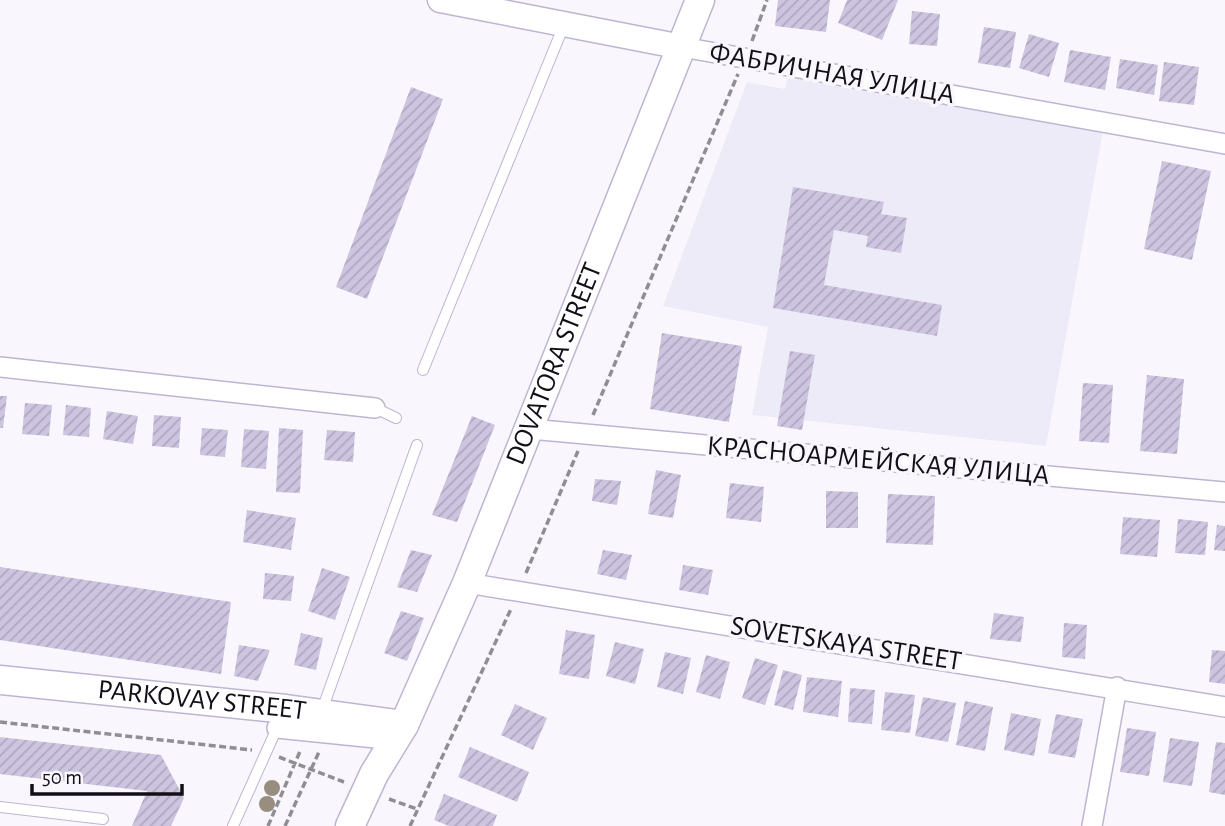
<svg xmlns="http://www.w3.org/2000/svg" width="1225" height="826" font-family="'Alegreya Sans',sans-serif">
<style>
.built{fill:#eeebf8}
.building{fill:url(#building-hatch)}
.lines{fill:none;stroke-linecap:round;stroke-linejoin:round}
.service-casing{stroke:#beb5d1;stroke-width:12}
.minor-casing{stroke:#beb5d1;stroke-width:22}
.tertiary-casing{stroke:#beb5d1;stroke-width:27}
.secondary-casing{stroke:#beb5d1;stroke-width:31}
.path{stroke:#908e95;stroke-width:3.5;stroke-dasharray:7 3.5;stroke-linecap:butt}
.service{stroke:#fff;stroke-width:10}
.minor{stroke:#fff;stroke-width:19}
.tertiary{stroke:#fff;stroke-width:24}
.secondary{stroke:#fff;stroke-width:28}
.tree{fill:#988e7f}
.labels{text-anchor:middle;dominant-baseline:central;stroke-width:7;stroke-linejoin:round;paint-order:stroke}
.street-label{font-size:28px;fill:#120f18;stroke:#f9f7fd}
</style>
<defs>
<pattern id="building-hatch" width="6" height="6" patternUnits="userSpaceOnUse" patternTransform="scale(1.75)"><rect width="6" height="6" fill="#cdc4e0"/><path d="M-1 1l2-2M0 6l6-6M5 7l2-2" fill="none" stroke="#afa7bf"/></pattern>
</defs>
<rect width="100%" height="100%" fill="#f9f7fd"/>
<path class="built" d="M789,73L1103,131L1046,446L752,415L768,327L663,306L747,82L785,89Z"/>
<path class="building" d="M778,0H830L826,32L775,26Z
M847,0H898L882,40L838,23Z
M912,11L940,14L937,46L909,44Z
M984,27L1016,32L1010,68L978,63Z
M1029,34L1059,43L1049,77L1019,68Z
M1070,50L1111,57L1105,90L1064,82Z
M1120,59L1158,65L1154,95L1116,88Z
M1164,62L1199,67L1194,105L1159,101Z
M411,87L443,99L367,299L336,287Z
M1162,161L1211,171L1192,260L1144,249Z
M793,187L884,202L881,214L907,218L901,253L866,247L868,236L834,230L824,285L942,305L937,336L773,308Z
M662,333L742,346L729,422L650,409Z
M790,351L815,355L802,430L777,426Z
M1147,375L1184,379L1177,454L1140,451Z
M1083,383L1113,385L1109,443L1079,441Z
M0,396H7L3,428H0Z
M25,403L52,405L49,436L22,434Z
M66,405L91,408L89,437L63,435Z
M107,411L138,416L133,444L103,439Z
M154,415L181,417L179,448L152,446Z
M472,416L495,425L457,522L432,515Z
M202,428L228,430L225,457L200,455Z
M279,428L303,430L300,493L276,492Z
M244,429L269,431L266,469L241,467Z
M327,430L355,432L353,462L324,460Z
M656,470L681,475L673,518L648,514Z
M595,479L621,481L617,505L592,501Z
M730,483L764,487L761,522L726,518Z
M826,491L858,492V528H826Z
M888,494L935,496L933,545L886,543Z
M247,510L296,518L291,550L243,542Z
M1123,517L1160,520L1157,557L1120,554Z
M1178,519L1208,522L1205,555L1175,553Z
M1217,525L1225,526V551L1214,550Z
M411,550L432,555L417,592L397,587Z
M603,550L632,555L626,580L597,574Z
M683,565L713,570L708,595L679,590Z
M0,567L231,602L221,674L0,640Z
M322,568L350,577L335,620L308,611Z
M265,573L294,576L291,601L263,599Z
M401,611L424,618L407,661L384,653Z
M994,613L1024,617L1021,642L990,639Z
M1064,623L1087,625L1085,659L1062,657Z
M566,630L595,635L589,679L559,674Z
M301,633L323,638L316,670L294,665Z
M615,642L644,649L635,684L606,676Z
M239,645L270,650L258,681L234,676Z
M1212,650L1225,651V684L1209,682Z
M665,652L691,658L683,694L657,687Z
M706,655L730,662L720,699L696,692Z
M755,658L778,665L765,705L742,698Z
M783,670L802,675L793,710L774,705Z
M807,677L842,681L838,717L803,712Z
M850,688L875,690L872,724L848,722Z
M885,692L915,695L910,733L881,730Z
M923,697L956,703L948,742L915,736Z
M965,701L993,707L985,751L956,745Z
M515,704L547,718L533,750L501,735Z
M1011,713L1041,719L1034,756L1004,750Z
M1056,714L1083,719L1075,758L1048,753Z
M1127,728L1156,732L1149,776L1120,772Z
M0,737L161,755L184,798L171,826H132L147,791L0,774Z
M1170,738L1199,742L1192,786L1163,782Z
M1216,742L1225,743V795L1209,792Z
M470,747L529,772L517,802L458,777Z
M444,794L497,815L493,826H449L434,820Z"/>
<g class="lines">
<g class="service-casing">
<path id="service" d="M423,370L564,25
M375,408L396,418
M322,710L417,445
M0,807L103,819
M233,826L277,728"/>
</g>
<g class="minor-casing">
<path id="minor" d="M682,47L1225,144
M0,367L375,408
M530,429L1225,492
M467,583L1225,707
M277,728L395,740
M1092,826L1117,687"/>
</g>
<g class="tertiary-casing">
<path id="tertiary" d="M440,0L682,47"/>
</g>
<g class="secondary-casing">
<g id="secondary">
<path id="s1" d="M0,680L286,709L404,725"/>
<path id="s2" d="M350,826L374,774L404,725L467,583L700,0"/>
</g>
</g>
<path class="path" d="M752,41L767,0
M593,415L738,74
M526,573L578,451
M0,722L252,750
M279,757L344,782
M389,799L417,809
M268,826L301,749
M285,826L319,752
M410,826L511,609"/>
<use href="#service" class="service"/>
<use href="#minor" class="minor"/>
<use href="#tertiary" class="tertiary"/>
<use href="#secondary" class="secondary"/>
</g>
<g class="tree">
<circle cx="272" cy="788" r="8"/>
<circle cx="267" cy="804" r="8"/>
</g>
<g class="labels">
<g class="street-label">
<text transform="translate(832 74) rotate(10)">ФАБРИЧНАЯ УЛИЦА</text>
<text stroke="none"><textPath href="#s2" startOffset="506">DOVATORA STREET</textPath></text>
<text transform="translate(878 461) rotate(5)">КРАСНОАРМЕЙСКАЯ УЛИЦА</text>
<text transform="translate(846 644) rotate(9)">SOVETSKAYA STREET</text>
<text stroke="none"><textPath href="#s1" startOffset="203">PARKOVAY STREET</textPath></text>
</g>
</g>
<path d="M32 784v10h150v-10" fill="none" stroke="#120f18" stroke-width="3.5"/>
<text x="42" y="784" font-size="21" fill="#120f18" stroke="#f9f7fd" stroke-width="5" paint-order="stroke">50 m</text>
</svg>
